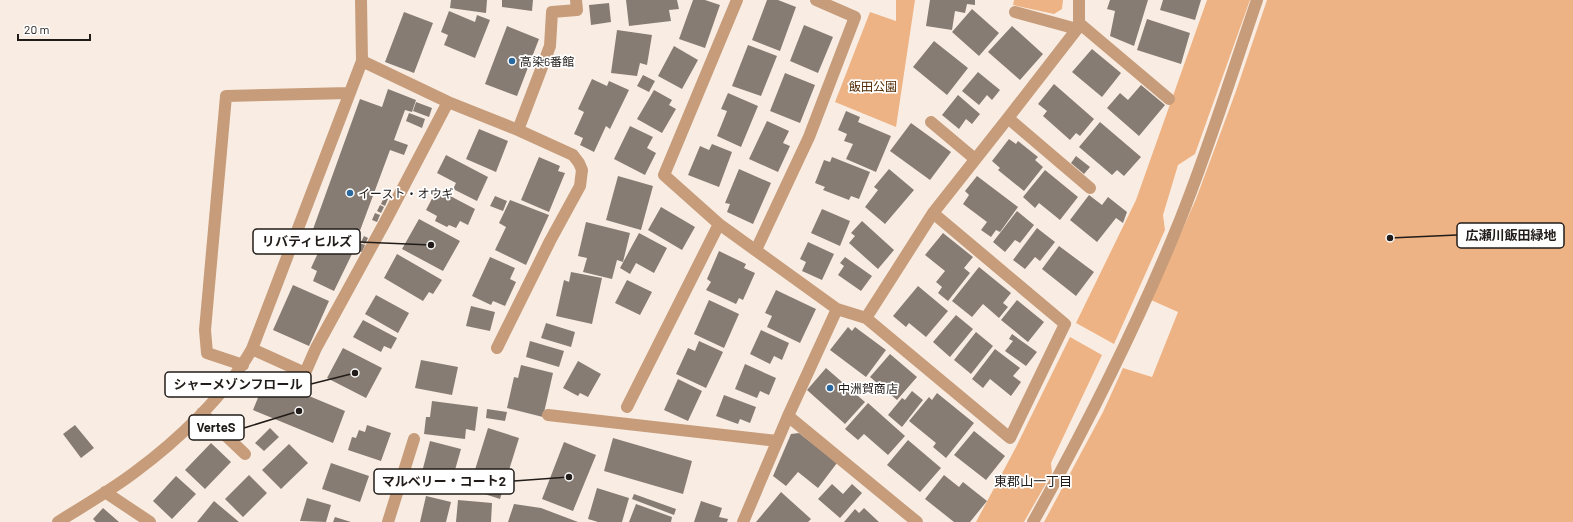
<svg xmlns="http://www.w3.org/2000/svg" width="1573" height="522" font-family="Barlow,'Noto Sans JP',sans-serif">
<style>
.green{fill:#eeb384}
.building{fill:#877c73}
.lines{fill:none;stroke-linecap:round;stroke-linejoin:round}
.minor{stroke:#c79c7a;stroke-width:12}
.poi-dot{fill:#2a69a0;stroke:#fff;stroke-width:1.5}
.labels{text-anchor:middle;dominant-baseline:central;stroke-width:3.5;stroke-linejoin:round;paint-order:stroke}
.poi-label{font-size:12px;fill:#211c19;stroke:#fff;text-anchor:start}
.park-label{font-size:12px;fill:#502a03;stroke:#fff}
.neighbourhood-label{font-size:13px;fill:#211c19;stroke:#fff}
.leader{fill:none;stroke:#211c19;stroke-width:1.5}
.callout-dot{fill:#211c19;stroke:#fff;stroke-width:1.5}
.callout{fill:#fff;stroke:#211c19;stroke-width:1.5}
.callout-label{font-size:13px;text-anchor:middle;font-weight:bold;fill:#211c19}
</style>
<rect width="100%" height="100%" fill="#f9ede3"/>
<path class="green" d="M896,0H915L896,127L835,102L870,12L896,21Z
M1014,0H1063L1062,9L1054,14L1013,5Z
M1207,0H1250L1195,154L1178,165L1163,215L1165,230L1114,344L1076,323L1136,200Z
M1267,0H1573V522H1044L1103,412L1123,368L1152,377L1178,312L1151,300L1196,199L1236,91Z
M1070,337L1102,355L1051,463L1052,473L1024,522H976L1015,449Z"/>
<path class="building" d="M451,0H487L486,13L450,8Z
M502,0H533L532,11L502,7Z
M626,0H677L679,9L669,10L671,21L629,26Z
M693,0H705L720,5L705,48L679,39Z
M767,0H778L796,7L780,51L752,40Z
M930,0H975V5L967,4L965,13L955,11L952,30L926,26Z
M1110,0H1148L1134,46L1110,36L1115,11L1107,9Z
M1163,0H1201L1195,20L1160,10Z
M609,3L611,22L591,25L589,5Z
M972,9L999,33L979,56L952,32Z
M449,11L475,22L477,15L490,20L475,58L444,45L448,35L441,32Z
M404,12L433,23L414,73L385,62Z
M1147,19L1190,33L1181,64L1137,50Z
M804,25L833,37L818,73L790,61Z
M507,26L539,39L517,96L485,84Z
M1012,26L1043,54L1020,80L988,52Z
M617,30L652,35L647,65L640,63L637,76L611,73Z
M934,41L968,68L947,95L913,67Z
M748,45L777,56L761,96L732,86Z
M674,46L698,60L682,89L658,76Z
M1092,49L1121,73L1102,97L1072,72Z
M978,72L1000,90L992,100L987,95L979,105L962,91Z
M785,73L815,85L800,123L770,111Z
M643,75L655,81L649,92L637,86Z
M592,79L607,86L609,81L629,90L610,129L606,126L594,152L580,145L583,138L574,134L584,112L578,109Z
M1054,84L1094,119L1080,136L1076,133L1070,140L1043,116L1047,111L1038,104Z
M1141,85L1165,105L1139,136L1107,108L1120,93L1128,100Z
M388,89L416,100L412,112L405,110L394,140L408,145L404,155L390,150L358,236L354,234L350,246L312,232L360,99L382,107Z
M654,90L672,100L669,105L676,109L662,133L637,119Z
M728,93L758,106L741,147L717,136L727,111L721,109Z
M958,95L980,114L972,124L966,119L959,129L942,115Z
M416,102L432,108L429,117L413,111Z
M846,111L860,117L858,122L891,136L876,172L846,159L853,144L844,141L847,134L838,130Z
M409,113L425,119L422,128L406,121Z
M767,121L789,131L783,143L790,146L778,172L749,159Z
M1100,122L1141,157L1124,176L1117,170L1112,175L1079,147Z
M911,123L951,152L930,180L890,151Z
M630,126L653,137L647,148L656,153L645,175L614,159Z
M479,129L508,141L496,172L466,159Z
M1009,139L1016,144L1018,141L1038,157L1035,160L1043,167L1024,191L998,170L1000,168L992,161Z
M712,144L732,152L719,187L688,175L700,146L709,150Z
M446,155L488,177L477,201L453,189L456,183L437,173Z
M1076,156L1090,167L1084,174L1071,163Z
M539,157L560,166L558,171L565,173L549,212L521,200Z
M832,157L870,172L859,199L851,196L849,200L823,190L825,187L815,183L824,160L830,162Z
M739,169L771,183L753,224L727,212L730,204L725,203Z
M889,169L914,190L885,224L865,207L878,190L874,187Z
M1045,170L1078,197L1060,220L1039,203L1035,208L1023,197Z
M618,176L653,186L641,230L606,220Z
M977,176L1018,207L1000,232L996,230L991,237L981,230L987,222L963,204L969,195L965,191Z
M388,189L392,191L389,197L385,195Z
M437,189L475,209L468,225L460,221L456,228L449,225L447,227L435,221L437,216L426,210Z
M1089,195L1102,205L1108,197L1127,212L1123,223L1116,218L1097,242L1070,220Z
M495,196L507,201L503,211L490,206Z
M384,197L388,199L385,206L381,204Z
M510,200L549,215L526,265L495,250L506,227L499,223Z
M380,205L384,207L381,213L377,211Z
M661,207L695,227L682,250L648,230Z
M822,209L850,221L840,246L811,233Z
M1017,211L1034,225L1020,243L1015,240L1005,252L993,242Z
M375,213L380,215L377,222L372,220Z
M419,219L460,241L443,271L402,249Z
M862,221L894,250L878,269L849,243L855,236L851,233Z
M586,222L630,233L623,262L617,260L612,279L583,272L587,258L578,256Z
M1037,228L1055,242L1040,261L1035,257L1025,269L1013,260Z
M639,233L667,248L654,273L636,263L630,274L620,268Z
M943,233L973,257L964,268L970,273L948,301L938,293L942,287L936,282L945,271L925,255Z
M364,236L368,238L365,244L361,242Z
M324,240L352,254L334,291L313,281L317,271L311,268Z
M808,242L834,254L822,280L802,271L806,262L800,259Z
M360,243L365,245L362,252L357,250Z
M1059,246L1094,272L1076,296L1042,269Z
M719,251L746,264L744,268L755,273L743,300L739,298L736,304L706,290L711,282L707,279Z
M397,254L442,280L433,294L429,292L423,301L384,278Z
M490,257L515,268L510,279L516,282L505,306L493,301L491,305L472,296Z
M845,257L872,276L861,291L838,275L844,266L840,263Z
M979,267L1011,293L1003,303L1008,307L999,318L983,304L972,317L952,301Z
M571,272L602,278L592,324L556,316L564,280L569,282Z
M627,280L652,292L640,315L615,303Z
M293,285L329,301L309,346L273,330Z
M918,286L948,311L926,337L909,323L906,327L893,316Z
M776,290L816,309L800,343L767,327L772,316L765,313Z
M376,295L409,313L398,333L365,314Z
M709,300L739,314L724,348L694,334Z
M1017,300L1044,322L1028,342L1001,320Z
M471,306L495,312L490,331L466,326Z
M956,315L973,329L950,357L933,342Z
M363,320L397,338L391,349L384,346L381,352L353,337Z
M546,323L575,332L571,347L541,338Z
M848,327L852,331L855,327L886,350L866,377L830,350Z
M761,330L789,343L782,360L774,356L770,364L750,354Z
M976,332L993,346L971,374L954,360Z
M1012,334L1037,352L1026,366L1005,351L1013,341L1009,339Z
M530,341L564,351L559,367L526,357Z
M699,341L723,352L706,388L676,374L688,348L695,351Z
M343,348L382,368L366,398L327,378Z
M995,349L1020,368L1013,376L1021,382L1011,396L990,379L983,388L972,379Z
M890,354L917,377L897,400L870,377Z
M421,360L458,367L452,395L415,388Z
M578,361L601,374L588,397L580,393L578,396L563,388Z
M745,364L776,378L769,395L760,391L757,398L735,389Z
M521,365L553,373L543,417L507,408L514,377L518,378Z
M826,368L865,402L845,424L807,390Z
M266,378L345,411L333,443L253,410Z
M678,379L702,391L688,421L664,410Z
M912,391L923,400L902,427L888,415L902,398L905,400Z
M937,393L974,423L946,458L933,447L936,443L909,421L929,397L932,400Z
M724,395L756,407L750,423L740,419L738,424L716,416Z
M432,401L478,407L475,431L466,429L465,439L424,434L426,417H430Z
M868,403L905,436L888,455L864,434L858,440L845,429Z
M487,409L507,412L505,421L486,418Z
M75,425L94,448L81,458L63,434Z
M367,425L391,433L381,461L348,450L352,437L356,438L359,430L365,432Z
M270,428L279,437L264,451L255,443Z
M488,428L519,438L500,499L469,489Z
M974,431L1005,456L986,480L954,455Z
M799,433L837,463L818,488L798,472L786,486L773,476L791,434Z
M613,438L692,461L683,494L604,471Z
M908,440L941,468L920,492L887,465Z
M430,441L461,449L451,484L421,476Z
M564,442L596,455L573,511L542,499Z
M211,443L231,462L205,489L185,470Z
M289,444L308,463L281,489L262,470Z
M331,463L369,476L360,502L322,489Z
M249,475L267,493L243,517L225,499Z
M944,475L959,487L963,482L987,501L970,522H954L925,499Z
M176,476L196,494L172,519L153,501Z
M832,484L843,494L852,484L862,493L840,518L818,499Z
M597,488L629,498L622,522H598L588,519Z
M781,492L811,519L808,522H756Z
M634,494L676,509L674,515L632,499Z
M426,496L451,502L446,522H420Z
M307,498L331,505L326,522L300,521Z
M458,500L492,503L491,522H456Z
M214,501L239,522H197Z
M701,501L722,508L719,517L728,519L727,522H694Z
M514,504L541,508L578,522H508Z
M636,504L672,517L671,522H629Z
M103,508L119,522H96L93,519Z
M864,508L879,522H844L855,509L859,513Z
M335,517L351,522H333Z"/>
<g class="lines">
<path class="minor" d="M737,0L664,175L719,224L837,309L788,416L743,522
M1015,12L1077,29
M1079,23L1169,99
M448,102L518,130L573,155L579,163L582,170L580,186L550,241L497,348
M1008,118L1090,188
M931,122L975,159
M518,130L550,46L552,12L577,10L576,0
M756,250L809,137L855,17L816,0
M837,309L866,318L933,213L1008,118L1077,29L1079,23V0
M866,318L1010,438L1065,324L933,213
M252,349L305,373L316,348L385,222L448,102L362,61
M243,365L207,353L205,330L226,96L349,93
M627,407L719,224
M202,413L245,454
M548,415L777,441
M788,416L917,522
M105,492L150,522
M58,522C83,506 110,491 135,472C177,441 226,395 252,349L362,61L361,0
M388,522L414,439
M1033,522C1087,425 1138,324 1180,220C1209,148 1232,73 1257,0"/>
</g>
<g class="poi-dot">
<circle cx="512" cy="61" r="4"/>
<circle cx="350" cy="193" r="4"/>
<circle cx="830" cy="388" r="4"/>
</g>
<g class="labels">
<g class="poi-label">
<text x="520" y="61">高染6番館</text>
<text x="358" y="193">イースト・オウギ</text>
<text x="838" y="388">中洲賀商店</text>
</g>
<g class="park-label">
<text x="873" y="86">飯田公園</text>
</g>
<g class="neighbourhood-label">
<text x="1033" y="481">東郡山一丁目</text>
</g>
</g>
<path class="leader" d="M1390 238L1457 235M431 245L360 242M355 373L311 384M299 411L244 428M569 477L514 481"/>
<g class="callout-dot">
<circle cx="1390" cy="238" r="4"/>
<circle cx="431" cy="245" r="4"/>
<circle cx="355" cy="373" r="4"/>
<circle cx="299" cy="411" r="4"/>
<circle cx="569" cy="477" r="4"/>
</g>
<g class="callout">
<rect x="1457" y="223" width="107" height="25" rx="4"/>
<rect x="253" y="229" width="107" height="25" rx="4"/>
<rect x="165" y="372" width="146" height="25" rx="4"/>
<rect x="189" y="415" width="55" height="25" rx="4"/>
<rect x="374" y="469" width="140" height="25" rx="4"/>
</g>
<g class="callout-label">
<text x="1511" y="240">広瀬川飯田緑地</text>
<text x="307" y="246">リバティヒルズ</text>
<text x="238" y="389">シャーメゾンフロール</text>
<text x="216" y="432">VerteS</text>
<text x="444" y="486">マルベリー・コート2</text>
</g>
<path d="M18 34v6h72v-6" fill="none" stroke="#211c19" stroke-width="2"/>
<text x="24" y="34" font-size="12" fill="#211c19" stroke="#ffffff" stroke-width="3" paint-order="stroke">20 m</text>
</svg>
